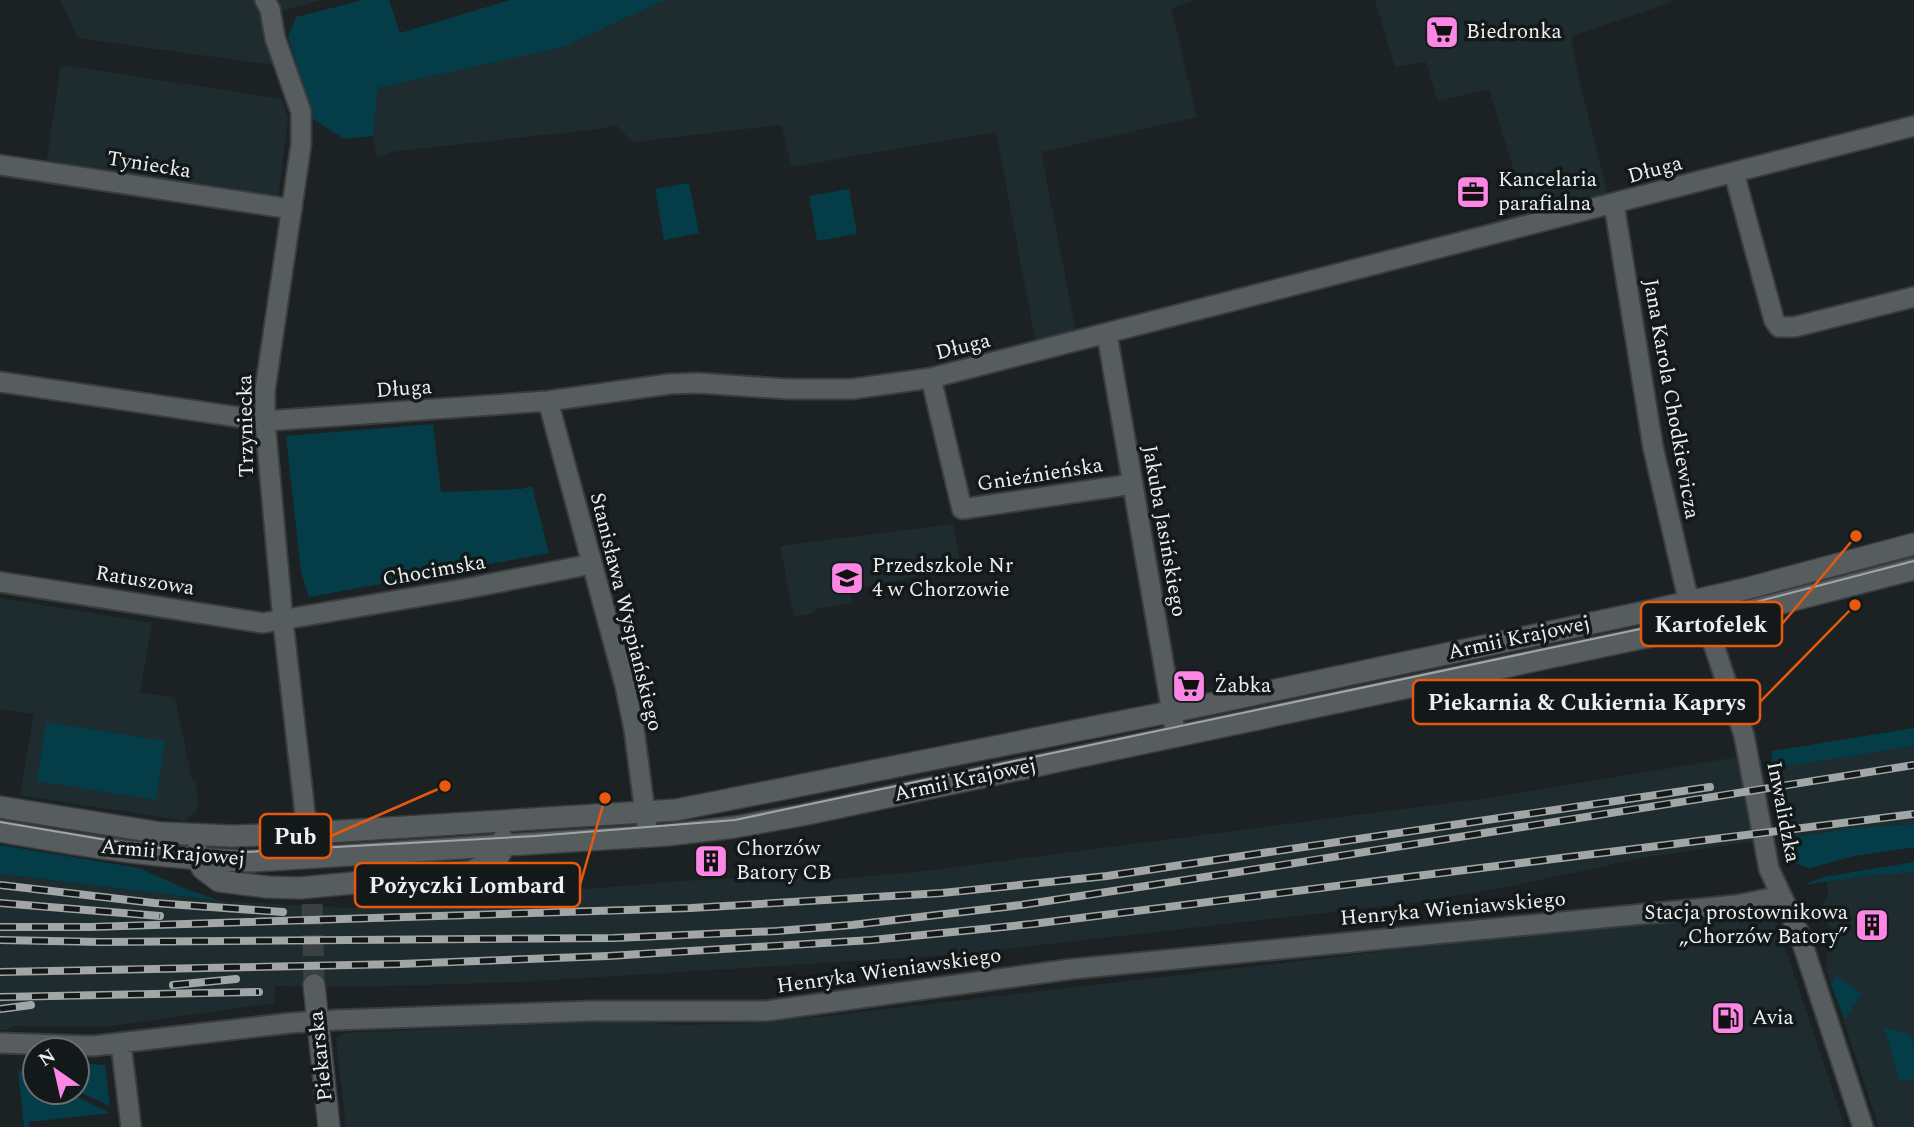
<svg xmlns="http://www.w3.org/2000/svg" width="1914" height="1127" font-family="Spectral,serif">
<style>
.built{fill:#1f2c2f}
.green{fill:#043d47}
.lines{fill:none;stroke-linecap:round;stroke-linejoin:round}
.tertiary-tunnel{stroke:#3b4142;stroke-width:21;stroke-dasharray:21 10;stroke-linecap:butt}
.minor-casing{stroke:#393d3e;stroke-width:23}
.tertiary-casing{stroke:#393d3e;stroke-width:24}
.minor{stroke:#575d5e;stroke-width:19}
.tertiary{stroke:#575d5e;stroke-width:21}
.tram{stroke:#a1a6a6;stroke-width:2}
.rail-casing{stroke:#a1a6a6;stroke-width:8}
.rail{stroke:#131819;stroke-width:5;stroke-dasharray:16;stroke-linecap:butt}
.labels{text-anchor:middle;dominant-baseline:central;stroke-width:7;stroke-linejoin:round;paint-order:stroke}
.poi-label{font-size:21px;fill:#ecf0f0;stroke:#131819;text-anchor:start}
.street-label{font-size:21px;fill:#ecf0f0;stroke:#131819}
.leader{fill:none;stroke:#e8590c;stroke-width:2.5}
.callout-dot{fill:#e8590c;stroke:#131819;stroke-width:2.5}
.callout{fill:#131819;stroke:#e8590c;stroke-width:2.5}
.callout-label{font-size:23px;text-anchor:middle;font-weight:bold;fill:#ecf0f0}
</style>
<rect width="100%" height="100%" fill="#1c2223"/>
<path class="built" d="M60,0H321L264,16L273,65L78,38Z
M669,0H1196L1171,8L1197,117L1041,152L1076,331L1037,341L1034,334L996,132L791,167L782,126L779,125L633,142L616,125L598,129L397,151L377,157L373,136L378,88L564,47L660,2Z
M1375,0H1671L1672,2L1571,36L1578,76L1608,195L1528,217L1489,89L1438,101L1426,62L1395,67Z
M61,65L282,99L288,119L278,199L46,164Z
M953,524L961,568L852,589L850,593L852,603L816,609L814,613L794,617L780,546Z
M0,598L152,623L140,693L175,697L192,780H196L198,809L185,821L20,795L34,714L0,709Z
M1914,746V824L1853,828L1782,839L1771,769Z
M1738,757L1756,841L1642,858L1507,887L1412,903L953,955L518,982L354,987L275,986L274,1003L104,1027L14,1026L6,1030H0V874L221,901L351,908L683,881L760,877L839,879L925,871L1496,797Z
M1914,873V1127H1879L1827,970V945L1836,931L1815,914L1828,897L1827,881L1871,875Z
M1747,909L1774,914L1845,1127H346L336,1039L341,1033L625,1021L682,1025L766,1023Z"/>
<path class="green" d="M363,0H389L400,33L510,0H669L660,2L564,47L378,88L373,136L344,139L313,119L288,37L296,17Z
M689,183L699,233L664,240L655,189Z
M849,189L857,234L817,241L809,196Z
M433,424L441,492L521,489L532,486L549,553L309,597L301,572L286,436Z
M46,722L165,741L156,800L37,781Z
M1914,728V746L1771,769L1772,751Z
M1914,824V847L1854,856L1810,868L1796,864L1787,852L1782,839L1853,828Z
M0,845L139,868L189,890L221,901L0,874Z
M1914,862V873L1871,875L1803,885L1824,877Z
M1836,976L1862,993L1845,1019L1831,985Z
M1884,1027L1910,1035L1914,1048V1078L1900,1082Z
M77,1063L105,1065L110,1106L77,1091Z
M18,1070L35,1078V1092H67L111,1113L29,1122V1127H24Z"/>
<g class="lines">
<path class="tertiary-tunnel" d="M312,904L314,985"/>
<g class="minor-casing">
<path id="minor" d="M265,0L270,9L275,38L301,112V145L265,390V421L283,621L310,857
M0,165L292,209
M1734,173L1774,320L1779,327H1794L1914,297
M1614,204L1653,447L1686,590L1692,601
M1107,334L1176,736
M931,378L962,509L1133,484
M0,382L265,421L548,401L669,384L698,383L788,389H852L931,378L1914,126
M548,401L625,685L634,729L648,836
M0,582L263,623L464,589L592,564
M1706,622L1744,735L1769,869L1799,933L1863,1127
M0,1043L93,1046L290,1023L336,1020L591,1011H766L1072,969L1737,905L1781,896
M121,1044L131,1127"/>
</g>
<g class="tertiary-casing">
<path id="tertiary" d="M0,807L161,833L232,836L294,834L676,810L1200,706L1649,611L1745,589L1914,544
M0,831C84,846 167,860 253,861L667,835L735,827L802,815L1656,635L1914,569
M197,852V859L203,869L219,881L267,887L300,888L471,872L497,858L504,847L503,840
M314,985L329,1127"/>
</g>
<use href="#minor" class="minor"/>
<use href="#tertiary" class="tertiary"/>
<path class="tram" d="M0,822L148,847L227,853L535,836L735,820L1702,616L1914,561"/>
<g class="rail-casing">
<path id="rail" d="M0,885L154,903L283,912
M0,903L160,916
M0,927H91L691,908L942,893L1107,876L1710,787
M0,940L102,942L614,938L777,931L852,925L1021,905L1238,872L1914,765
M0,972L400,964L608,956L872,940L1032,924L1914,814
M173,985L236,979
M0,997L259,992
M0,1009L31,1005"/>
</g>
<use href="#rail" class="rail"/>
</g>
<defs>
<g id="supermarket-square" transform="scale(1.75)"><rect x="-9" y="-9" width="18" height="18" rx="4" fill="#fc86e4" stroke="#131819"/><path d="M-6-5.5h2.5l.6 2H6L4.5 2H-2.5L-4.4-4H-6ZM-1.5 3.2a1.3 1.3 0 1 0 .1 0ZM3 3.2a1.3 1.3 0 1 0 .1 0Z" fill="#111"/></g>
<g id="office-square" transform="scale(1.75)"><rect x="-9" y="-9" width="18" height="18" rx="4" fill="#fc86e4" stroke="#131819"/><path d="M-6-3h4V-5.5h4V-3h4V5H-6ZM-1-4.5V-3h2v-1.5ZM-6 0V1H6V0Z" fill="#111"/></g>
<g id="school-square" transform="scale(1.75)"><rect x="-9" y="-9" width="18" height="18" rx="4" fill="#fc86e4" stroke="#131819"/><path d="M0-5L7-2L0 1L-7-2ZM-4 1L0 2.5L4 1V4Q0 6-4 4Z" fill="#111"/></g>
<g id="building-square" transform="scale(1.75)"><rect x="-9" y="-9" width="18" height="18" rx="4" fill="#fc86e4" stroke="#131819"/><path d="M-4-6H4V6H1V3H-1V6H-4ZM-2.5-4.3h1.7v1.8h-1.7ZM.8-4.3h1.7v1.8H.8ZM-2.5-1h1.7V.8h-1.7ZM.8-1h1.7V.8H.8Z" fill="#111"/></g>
<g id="fuel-square" transform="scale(1.75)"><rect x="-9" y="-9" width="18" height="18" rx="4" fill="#fc86e4" stroke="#131819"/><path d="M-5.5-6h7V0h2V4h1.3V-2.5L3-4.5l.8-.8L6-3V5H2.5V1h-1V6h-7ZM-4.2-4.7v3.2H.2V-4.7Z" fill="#111"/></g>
</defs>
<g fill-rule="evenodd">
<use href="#supermarket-square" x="1442" y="32"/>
<use href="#office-square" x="1473" y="192"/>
<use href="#school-square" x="847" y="578"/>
<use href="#supermarket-square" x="1189" y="686"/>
<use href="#building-square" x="711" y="861"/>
<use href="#building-square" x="1872" y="925"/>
<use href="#fuel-square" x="1728" y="1018"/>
</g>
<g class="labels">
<g class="poi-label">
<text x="1466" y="32">Biedronka</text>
<text x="1498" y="180">Kancelaria<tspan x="1498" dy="24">parafialna</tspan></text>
<text x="872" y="566">Przedszkole Nr<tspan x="872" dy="24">4 w Chorzowie</tspan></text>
<text x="1214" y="686">Żabka</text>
<text x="736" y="849">Chorzów<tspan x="736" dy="24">Batory CB</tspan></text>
<text x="1848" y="913" text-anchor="end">Stacja prostownikowa<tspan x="1848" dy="24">„Chorzów Batory”</tspan></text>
<text x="1752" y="1018">Avia</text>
</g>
<g class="street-label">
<text transform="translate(149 165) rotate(9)">Tyniecka</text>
<text transform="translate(1655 170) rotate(-15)">Długa</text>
<text transform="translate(963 347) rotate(-14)">Długa</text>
<text transform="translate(404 389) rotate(-4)">Długa</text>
<text transform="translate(1671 399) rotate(80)">Jana Karola Chodkiewicza</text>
<text transform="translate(246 426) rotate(-91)">Trzyniecka</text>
<text transform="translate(1040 475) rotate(-9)">Gnieźnieńska</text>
<text transform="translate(1164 531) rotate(80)">Jakuba Jasińskiego</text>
<text transform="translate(434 571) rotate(-10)">Chocimska</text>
<text transform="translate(145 581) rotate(9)">Ratuszowa</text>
<text transform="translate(626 612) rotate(76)">Stanisława Wyspiańskiego</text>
<text transform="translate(1519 638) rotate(-12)">Armii Krajowej</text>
<text transform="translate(965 780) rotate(-12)">Armii Krajowej</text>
<text transform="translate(1783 812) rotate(79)">Inwalidzka</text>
<text transform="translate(173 853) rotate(5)">Armii Krajowej</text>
<text transform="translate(1453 909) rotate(-5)">Henryka Wieniawskiego</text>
<text transform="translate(889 971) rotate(-8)">Henryka Wieniawskiego</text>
<text transform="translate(321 1056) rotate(-96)">Piekarska</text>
</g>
</g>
<path class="leader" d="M1856 536L1782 624M1855 605L1760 702M445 786L331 836M605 798L580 885"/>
<g class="callout-dot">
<circle cx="1856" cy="536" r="7"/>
<circle cx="1855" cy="605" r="7"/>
<circle cx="445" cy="786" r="7"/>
<circle cx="605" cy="798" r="7"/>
</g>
<g class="callout">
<rect x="1641" y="602" width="141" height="44" rx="7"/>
<rect x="1413" y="680" width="347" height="44" rx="7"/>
<rect x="260" y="814" width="71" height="44" rx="7"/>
<rect x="355" y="863" width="225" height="44" rx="7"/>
</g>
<g class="callout-label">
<text x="1711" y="632">Kartofelek</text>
<text x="1587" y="710">Piekarnia &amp; Cukiernia Kaprys</text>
<text x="295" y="844">Pub</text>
<text x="467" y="893">Pożyczki Lombard</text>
</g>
<g transform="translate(56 1071) rotate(326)"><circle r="33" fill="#131819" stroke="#6a6e6f" stroke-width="2"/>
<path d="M0-5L12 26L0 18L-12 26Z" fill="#fc86e4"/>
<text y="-10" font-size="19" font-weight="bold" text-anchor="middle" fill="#ecf0f0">N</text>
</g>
</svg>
